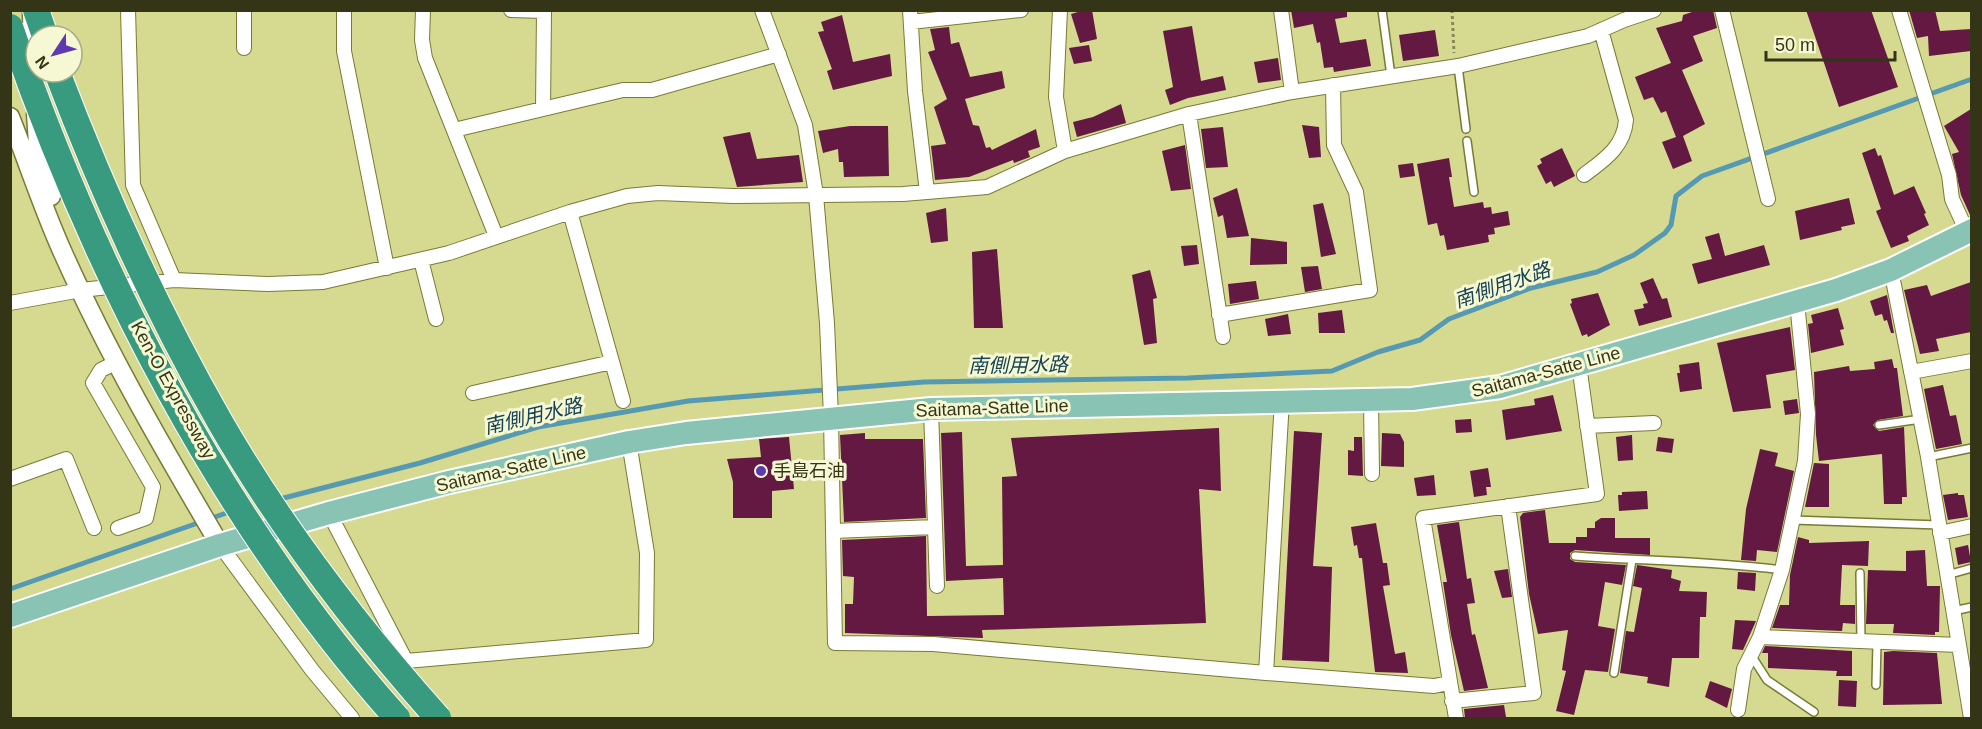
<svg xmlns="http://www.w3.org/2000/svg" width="1982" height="729" font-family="Arial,'Noto Sans JP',sans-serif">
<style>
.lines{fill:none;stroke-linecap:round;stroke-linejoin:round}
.stream{stroke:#559ab2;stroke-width:5}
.building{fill:#631941}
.service-casing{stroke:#787b33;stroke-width:10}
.minor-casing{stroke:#787b33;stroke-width:16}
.tertiary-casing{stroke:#787b33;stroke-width:21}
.primary-casing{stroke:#fff;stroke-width:26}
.motorway-casing{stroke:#fff;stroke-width:28}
.path{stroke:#868955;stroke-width:3;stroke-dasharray:3 3;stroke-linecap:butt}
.service{stroke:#fff;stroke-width:7}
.minor{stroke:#fff;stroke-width:14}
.tertiary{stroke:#fff;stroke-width:18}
.primary{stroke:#88c3b3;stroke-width:22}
.motorway{stroke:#389b80;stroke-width:26}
.motorway-bridge-casing{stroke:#fff;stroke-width:28;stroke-linecap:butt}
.motorway-bridge{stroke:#389b80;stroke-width:26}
.poi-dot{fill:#5d3ab2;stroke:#f5f8d3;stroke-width:2}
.labels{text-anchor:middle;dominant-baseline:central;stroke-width:6;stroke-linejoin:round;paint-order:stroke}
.street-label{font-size:18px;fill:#343517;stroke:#f5f8d3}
.poi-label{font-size:18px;fill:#343517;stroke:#f5f8d3;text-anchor:start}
.water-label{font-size:20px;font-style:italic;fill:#184356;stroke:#f5f8d3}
</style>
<rect width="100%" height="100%" fill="#d5da90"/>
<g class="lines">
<path class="stream" d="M276,500L420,463L538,427L688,401L924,382L1188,378L1332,371L1378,352L1420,340L1449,319L1531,288L1597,272L1634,255L1665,233L1671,225L1676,196L1702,176L1972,79
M10,589L232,511"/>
</g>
<path class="building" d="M1085,10H1092L1097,39L1080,43L1071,14Z
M1291,10H1347V17L1335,19L1340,43L1366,39L1371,66L1334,72L1333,67L1324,68L1320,42L1317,43L1313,24L1294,28Z
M1698,10H1713L1717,28L1693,36L1703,61L1682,70L1705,124L1683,136L1692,161L1673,169L1662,142L1676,137L1666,111L1661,113L1653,97L1644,100L1635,77L1671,63L1656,28L1682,21L1683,15Z
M1806,10H1871L1898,87L1839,107Z
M1909,10H1935L1940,31L1971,29V51L1929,56L1928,36L1917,38Z
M842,15L853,62L890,54L892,76L833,90L827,71L832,69L818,32L824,31L821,22Z
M1192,26L1201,81L1223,76L1226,90L1188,98L1170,105L1165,90L1173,87L1163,31Z
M949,27L951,44L959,42L970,77L1002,71L1005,88L965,99L973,125L979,126L986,148L990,147L992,150L1036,129L1040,147L1028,151L1030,157L1014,163L1013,160L969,177L935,180L931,146L946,144L934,107L947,99L928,52L935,50L930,29Z
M1435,30L1439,56L1403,61L1399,35Z
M1089,45L1092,61L1074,64L1069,48Z
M1278,58L1281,80L1258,83L1254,62Z
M1121,104L1126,123L1077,137L1073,122L1093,117Z
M1971,109V217L1961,195L1952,154L1959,152L1944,126Z
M1302,125L1319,127L1321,157L1309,158Z
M850,126H888L889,176L844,177L843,162H839L838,149L823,153L818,131Z
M1223,127L1228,167L1206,168L1201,129Z
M750,132L757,159L799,155L803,182L737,187L723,137Z
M1185,145L1191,189L1171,191L1162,151Z
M1562,148L1575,176L1554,187L1551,181L1546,184L1537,166L1542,163L1540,159Z
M1875,148L1878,156L1881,155L1894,195L1914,186L1926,213L1924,214L1929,225L1907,236L1909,241L1891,248L1876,211L1881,209L1862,153Z
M1449,158L1452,177H1449L1454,207L1483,202L1484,208L1491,207L1492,214L1508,211L1510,225L1494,228L1495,234L1488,235L1489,242L1447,250L1444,235L1440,236L1437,223L1428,225L1417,164Z
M1413,163L1415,176L1400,178L1398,165Z
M1237,188L1249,236L1227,238L1223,215L1218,217L1213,198Z
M1849,198L1855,224L1841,227L1842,230L1800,240L1795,211Z
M1323,203L1336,254L1321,257L1313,205Z
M946,208L948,241L931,243L926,213Z
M1719,233L1725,256L1764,245L1770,265L1698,284L1692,264L1712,259L1705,237Z
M1251,238L1287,242V264L1250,265Z
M1197,245L1199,264L1184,266L1181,246Z
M997,249L1003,328H974L972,252Z
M1318,266L1322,289L1305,292L1301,267Z
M1150,270L1157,298L1153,299L1157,343L1144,345L1132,275Z
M1653,278L1662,299L1667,298L1672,317L1639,326L1634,310L1644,308L1643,304L1648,303L1640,283Z
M1256,281L1259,299L1230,304L1228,284Z
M1971,282V332L1936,339L1939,351L1920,354L1904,290L1927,285L1931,296Z
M1598,293L1610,325L1588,337L1587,334L1582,336L1570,304L1572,303L1571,299Z
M1887,295L1894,333H1891L1887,320L1884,321L1882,314L1875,316L1870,301Z
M1838,308L1844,329L1840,330L1844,345L1811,353L1808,324L1813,323L1811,315Z
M1342,310L1345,333H1319L1318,313Z
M1288,314L1291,334L1268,336L1265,319Z
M1790,327L1795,370L1766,375L1771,408L1733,412L1717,343Z
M1892,359L1894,368H1897L1903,416L1878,420L1873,425L1879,431L1904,427L1907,497H1902V504H1884L1882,454L1819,461L1816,435L1814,372L1849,366L1850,371L1875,369L1874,362Z
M1699,362L1702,389L1680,392L1677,373H1680L1679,365Z
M1943,385L1950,416L1956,415L1962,444L1936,449L1924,389Z
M1553,395L1562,431L1506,440L1502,410L1535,405L1534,399Z
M1797,399L1799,413L1785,415L1783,401Z
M1471,419L1472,432L1456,433L1455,420Z
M1219,428L1221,491L1199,489L1206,623L982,630L983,638L845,633V604H853L854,577L843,576L842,540L926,536L927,616L1004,615L1003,578L946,581L941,433L962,432L966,566L1003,565L1002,477L1017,476L1011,438Z
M1294,431L1322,433L1313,566L1332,567L1329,662L1282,660Z
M865,433V439H923L926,518L844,522L840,435Z
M1382,433L1400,434L1404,442V467L1381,466Z
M1632,435L1633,460L1618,461L1616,437Z
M789,437L794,489L772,491V518H733V482L727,459L761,457L759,439Z
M1354,437H1362L1363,476L1348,475V450L1354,451Z
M1658,437L1674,439L1672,453L1656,451Z
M1760,449L1778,453L1775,466L1794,471L1777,552L1757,550L1756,561L1741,560L1746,509Z
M1814,463L1829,464V507H1805Z
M1488,468L1491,487H1486L1487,495L1474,497L1470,471Z
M1434,475L1436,495L1417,496L1414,478Z
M1647,491L1648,509L1619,511L1618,495H1622V492Z
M1958,493V495H1964L1968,517L1948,520L1943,495Z
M1545,510L1549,543H1576V537H1587V528H1595V522L1601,518H1615V538H1650V555L1575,550L1570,553V559L1575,562L1626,565L1622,585L1605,582L1598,626L1615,629L1608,672L1585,670L1574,715L1556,711L1566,671L1562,670L1568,630L1538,634L1529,594L1520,517L1523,513Z
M1459,522L1467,579L1471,578L1475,603L1467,604L1472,635L1475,634L1488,688L1464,691L1451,635L1443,582H1447L1437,525Z
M1376,523L1383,563H1387L1390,585L1383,586L1395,654L1405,652L1408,673L1375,672L1362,558H1359L1357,545L1354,546L1351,527Z
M1798,537L1809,540V543L1869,541L1868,566L1842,565L1840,605H1855V624L1843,623L1842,631L1772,628L1780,605H1789L1790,575Z
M1968,545L1971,562L1958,565L1955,548Z
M1925,550L1927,586H1940L1939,632H1935V635L1893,633L1894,624H1866L1868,570L1906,571V551Z
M1637,565L1672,570L1671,578L1681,581L1679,591L1707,592L1706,617H1700L1699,658H1672L1669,687L1647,683L1648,677L1620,673L1626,631L1634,632L1642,588L1633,586Z
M1508,569L1512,597L1502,598L1494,571Z
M1738,572L1756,573L1755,591L1737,589Z
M1735,620L1756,621L1743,650L1732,649Z
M1765,646L1852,651V676H1836L1837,671L1768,668V653H1762Z
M1893,651L1937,653L1942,704L1883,705L1884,652Z
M1839,680L1857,681L1856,707L1838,706Z
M1710,681L1732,689L1727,708L1705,697Z
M1504,705L1506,717L1465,718L1464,709Z"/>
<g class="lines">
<g class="service-casing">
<path id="service" d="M1382,10L1391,76
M1458,66L1466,129
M1467,141L1474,192
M1879,425L1921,419
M1928,457L1972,448
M1793,520L1939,525
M1575,556C1644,561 1713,561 1782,570
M1860,573L1861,641
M1947,575L1972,568
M1953,611L1972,607
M1751,655L1767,680L1814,712
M1614,673L1632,560
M1876,685L1877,642"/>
</g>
<g class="minor-casing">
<path id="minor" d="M128,10L133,185L174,280
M244,10V48
M344,10V51L387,268
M423,10L422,40L425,58L496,236
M511,10L544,11L543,109
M762,10L805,125L816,195L827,323L831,417L835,643L933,644L1266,673
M910,10L915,91L927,192
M1060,10L1056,97L1065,151
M1281,10L1292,92
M1722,10L1768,199
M1899,10L1949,175L1952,199L1967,232
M911,22L1021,10
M1189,114L1223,337
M454,130L623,90H652L779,54
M1584,175C1604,160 1624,147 1626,120L1601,30
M570,212L623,401
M421,260L436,319
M1891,270L1928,457L1971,718
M10,303L81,290L174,280L268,284L323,282L449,253L570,212L627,196L658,193L733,196L903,194L987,187L1065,151L1189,114L1292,92L1458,66L1588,36L1624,20L1654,10
M1219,315L1370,290L1356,192L1334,145L1333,85
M117,362L101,370L93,383L153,487L146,518L118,528
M1911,372L1972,361
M473,393L612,362
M1282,400L1266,673L1434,686L1449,683
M1371,400L1372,474
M931,409L937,586
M1587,426L1654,423
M10,479L66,459L94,528
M329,513L406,661L646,640L647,553L629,442
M833,531L935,527
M1940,533L1972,526
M220,545L312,670L352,718
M1760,637L1959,645
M1452,701L1534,693L1508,506
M1738,710L1744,669L1760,637L1782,570L1805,461L1808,414L1797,302
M1456,718L1423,518L1597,494L1579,365"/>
</g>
<g class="tertiary-casing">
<path id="tertiary" d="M32,10L33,72
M36,114L38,143L51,196
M10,117C28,162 43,209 63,253C108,354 164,450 220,545"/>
</g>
<g class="primary-casing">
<path id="primary" d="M10,616L220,545L329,513L449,482L629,442L686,433L931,409L1412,399L1500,387L1836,290L1891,270L1972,230"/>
</g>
<g class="motorway-casing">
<path id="motorway" d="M36,10L45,36"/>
</g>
<path class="path" d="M1452,10L1454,53"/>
<use href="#service" class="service"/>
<use href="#minor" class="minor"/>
<use href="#tertiary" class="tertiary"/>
<use href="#primary" class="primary"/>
<use href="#motorway" class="motorway"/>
<g class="motorway-bridge-casing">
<path id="motorway-bridge" d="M10,27C96,276 221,520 397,718
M57,72C103,193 156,310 220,422C281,528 357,627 438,718"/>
</g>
<use href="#motorway-bridge" class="motorway-bridge"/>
</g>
<circle class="poi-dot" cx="761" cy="471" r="6"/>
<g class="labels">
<g class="street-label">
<text transform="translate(1546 372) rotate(-15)">Saitama-Satte Line</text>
<text transform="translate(173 390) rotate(61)">Ken-O Expressway</text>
<text transform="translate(992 408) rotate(-2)">Saitama-Satte Line</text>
<text transform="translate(511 469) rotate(-13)">Saitama-Satte Line</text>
</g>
<g class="poi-label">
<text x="773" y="471">手島石油</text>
</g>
<g class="water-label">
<text transform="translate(1502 285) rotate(-19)">南側用水路</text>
<text transform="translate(1018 365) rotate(-1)">南側用水路</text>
<text transform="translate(533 416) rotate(-13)">南側用水路</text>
</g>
</g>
<rect width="1982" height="729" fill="none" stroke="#343517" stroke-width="24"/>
<g transform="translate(54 54) rotate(234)"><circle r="28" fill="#f5f8d3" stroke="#a8aa88" stroke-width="1.5"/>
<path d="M0-4.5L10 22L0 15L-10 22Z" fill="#5d3ab2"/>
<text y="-9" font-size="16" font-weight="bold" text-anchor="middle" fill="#343517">N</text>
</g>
<path d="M1766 51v9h129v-9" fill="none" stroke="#343517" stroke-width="3"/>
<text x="1775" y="51" font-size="18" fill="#343517" stroke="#f5f8d3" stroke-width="4.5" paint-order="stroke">50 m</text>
</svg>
